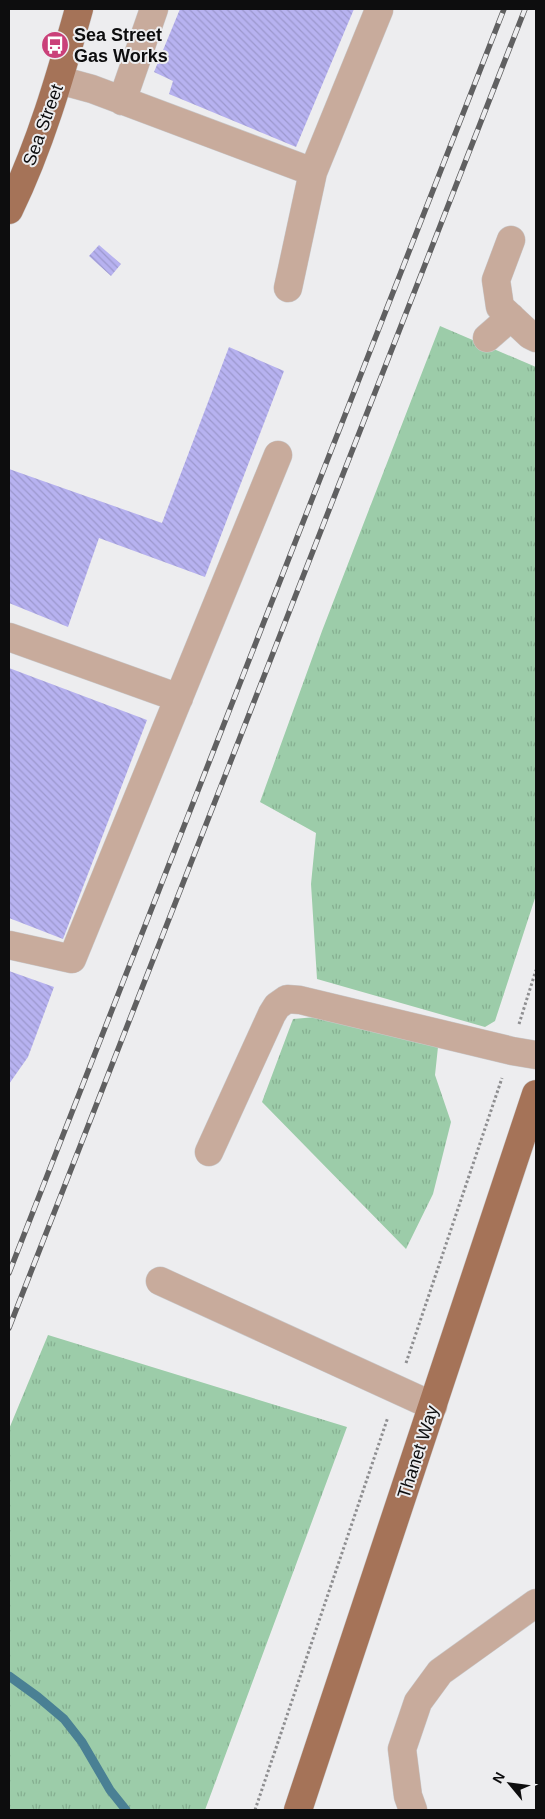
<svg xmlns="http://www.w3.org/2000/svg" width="545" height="1819" font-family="Helvetica,sans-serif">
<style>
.grass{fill:url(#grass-tufts)}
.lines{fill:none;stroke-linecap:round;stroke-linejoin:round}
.stream{stroke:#4a8094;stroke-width:9}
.building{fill:url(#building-back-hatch)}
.minor-casing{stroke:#c9c9cb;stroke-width:29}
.major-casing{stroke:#c9c9cb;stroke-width:29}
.path{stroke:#8e8e90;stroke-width:3;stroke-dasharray:2.5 2.5;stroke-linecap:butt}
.minor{stroke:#c8ab9c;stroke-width:28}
.major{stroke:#a57358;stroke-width:28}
.rail-casing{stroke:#606061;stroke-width:5.5}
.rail{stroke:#ededef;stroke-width:4;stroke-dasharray:11;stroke-linecap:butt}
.labels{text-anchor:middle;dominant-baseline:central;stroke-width:4;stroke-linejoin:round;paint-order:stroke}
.poi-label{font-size:18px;font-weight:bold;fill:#0d0d0e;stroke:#ededef;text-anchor:start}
.street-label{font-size:18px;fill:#0d0d0e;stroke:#ededef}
</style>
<defs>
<pattern id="grass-tufts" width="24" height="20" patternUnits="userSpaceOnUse" patternTransform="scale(1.25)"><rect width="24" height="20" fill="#9ccca9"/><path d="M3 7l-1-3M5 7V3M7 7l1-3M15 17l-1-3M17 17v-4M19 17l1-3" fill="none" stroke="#85ae90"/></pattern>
<pattern id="building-back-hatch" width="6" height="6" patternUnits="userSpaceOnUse" patternTransform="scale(1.25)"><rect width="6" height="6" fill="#b7b2f0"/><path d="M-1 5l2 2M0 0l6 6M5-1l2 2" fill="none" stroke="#9c98cd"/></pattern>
</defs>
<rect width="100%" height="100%" fill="#ededef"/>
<path class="grass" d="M440,326L536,367V895L495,1021L485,1027L317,979L311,884L316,833L260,802L322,631Z
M316,1017L438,1047L435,1075L451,1122L433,1194L406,1249L262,1102L293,1019Z
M48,1335L347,1427L205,1810H9V1429Z"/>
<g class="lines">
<path class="stream" d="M9,1676L38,1697L64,1719L82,1742L110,1790L126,1810"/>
</g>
<path class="building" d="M180,9H354L296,147L169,94L173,81L154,72Z
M99,245L121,264L111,276L89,256Z
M229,347L284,371L205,577L99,538L68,627L9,603V469L162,523Z
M9,668L147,720L63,939L9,918Z
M9,971L54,987L28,1057L9,1084Z"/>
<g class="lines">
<g class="minor-casing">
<path id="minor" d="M59,80L92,89L313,172
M122,101L154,9
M511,240L496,280L500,307L530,335L536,338
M288,288L313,172L379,10
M487,338L511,317
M9,637L179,698
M9,945L72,959L278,455
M209,1152L272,1014L277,1006L287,999L300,1000L512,1051L536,1055
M160,1281L433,1406
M413,1810L408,1796L402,1749L418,1702L440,1672L536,1603"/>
</g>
<g class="major-casing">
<path id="major" d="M9,210C40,146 60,77 79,9
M298,1810L536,1094"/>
</g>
<path class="path" d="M519,1024L536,970
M406,1363L502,1078
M255,1810L388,1417"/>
<use href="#minor" class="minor"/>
<use href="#major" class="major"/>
<g class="rail-casing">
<path id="rail" d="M9,1273L504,9
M9,1328L525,9"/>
</g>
<use href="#rail" class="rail"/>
</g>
<defs>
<g id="bus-disc" transform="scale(1.4375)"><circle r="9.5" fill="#ca4079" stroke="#ededef"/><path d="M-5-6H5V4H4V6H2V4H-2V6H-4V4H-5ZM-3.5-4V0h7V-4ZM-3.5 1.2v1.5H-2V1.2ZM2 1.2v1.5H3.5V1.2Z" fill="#fff"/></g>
</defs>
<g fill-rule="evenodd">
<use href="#bus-disc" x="55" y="45"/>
</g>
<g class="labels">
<g class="poi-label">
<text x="74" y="35">Sea Street<tspan x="74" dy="21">Gas Works</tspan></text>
</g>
<g class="street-label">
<text transform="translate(43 125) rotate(-70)">Sea Street</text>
<text transform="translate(418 1452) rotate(-72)">Thanet Way</text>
</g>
</g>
<rect width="545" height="1819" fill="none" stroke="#0d0d0e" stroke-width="20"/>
<g transform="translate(510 1784) rotate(299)" stroke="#ededef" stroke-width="4" paint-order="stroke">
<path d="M0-4L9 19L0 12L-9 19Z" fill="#0d0d0e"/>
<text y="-8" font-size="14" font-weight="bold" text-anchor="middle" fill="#0d0d0e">N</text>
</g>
</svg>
